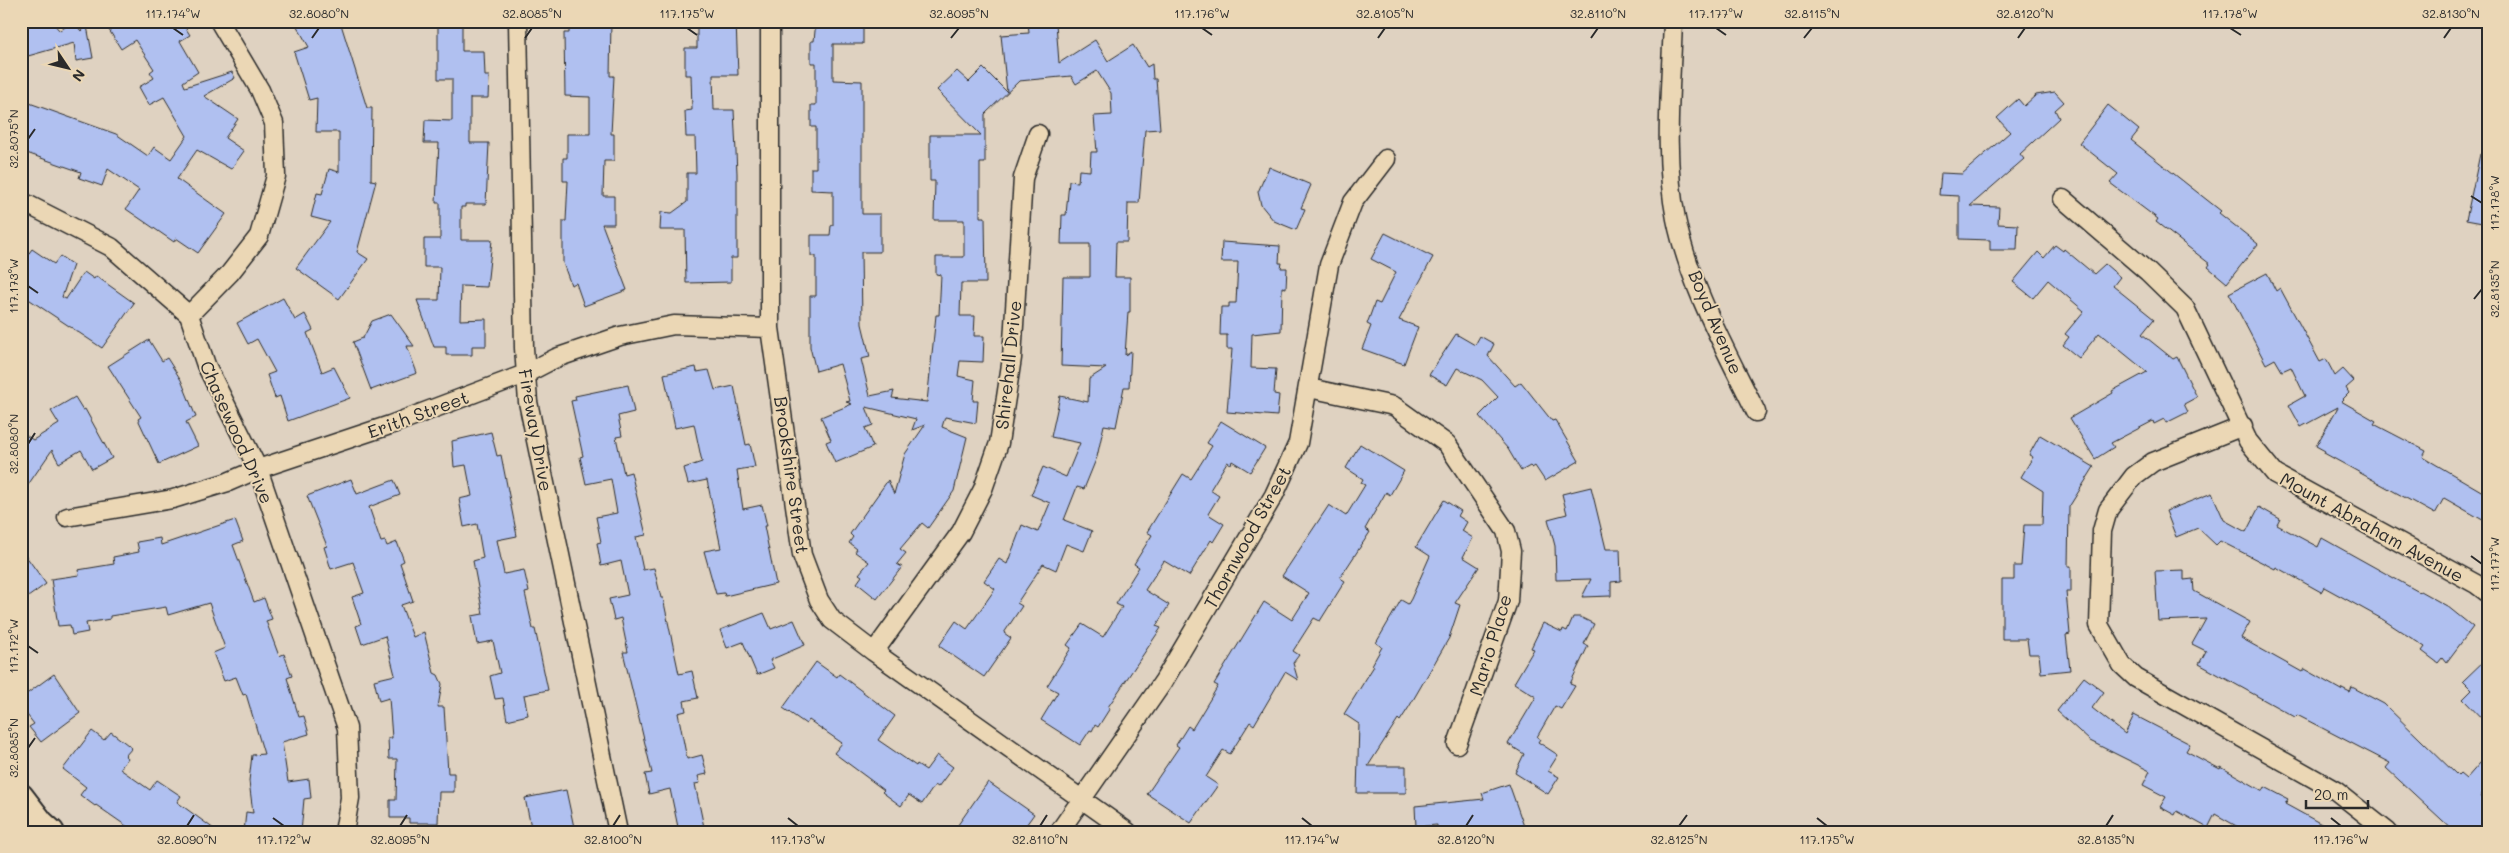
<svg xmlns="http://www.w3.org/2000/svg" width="2509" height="853" font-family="Mali,sans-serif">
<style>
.building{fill:#b0c0f0;stroke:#2b2b2b}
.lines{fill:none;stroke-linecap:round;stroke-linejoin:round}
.street-casing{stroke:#2b2b2b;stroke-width:21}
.secondary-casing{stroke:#2b2b2b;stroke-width:29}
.street{stroke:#ebd7b5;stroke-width:18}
.secondary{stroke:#ebd7b5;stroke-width:25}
.ticks{fill:none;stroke:#2b2b2b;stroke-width:2}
.labels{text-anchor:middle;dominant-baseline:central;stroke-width:4;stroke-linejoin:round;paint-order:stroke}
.street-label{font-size:18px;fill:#2b2b2b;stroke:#ebd7b5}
.neatline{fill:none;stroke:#2b2b2b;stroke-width:2}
.ticks-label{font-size:12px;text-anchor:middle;fill:#2b2b2b}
</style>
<rect width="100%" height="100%" fill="#dfd2c1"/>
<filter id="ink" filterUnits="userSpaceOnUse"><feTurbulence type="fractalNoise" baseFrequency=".02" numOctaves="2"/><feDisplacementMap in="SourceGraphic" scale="10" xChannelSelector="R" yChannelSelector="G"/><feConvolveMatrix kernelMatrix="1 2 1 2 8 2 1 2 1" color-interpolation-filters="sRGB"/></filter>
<g filter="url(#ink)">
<path class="building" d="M21,21H51L60,31L73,21L81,31L87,26L93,58L76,61L74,43L21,58Z
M123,21H181L190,35L180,41L198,72L183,82L185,87L232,72L235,78L204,96L238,119L225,138L244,151L231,169L197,150L177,179L226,214L198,253L176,238L174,242L126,209L139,190L108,169L102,186L79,178L81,172L21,151V100L116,134L148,156L154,147L171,159L187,136L164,97L149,105L139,87L154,78L150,72L154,69L135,40L121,49L109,30Z
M294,21H340L367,108H372L371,180L376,181L357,252L368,259L339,299L296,268L330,222L311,217L317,193L322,194L329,169L339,172V132H316L317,98L309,100L294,52L309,47Z
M438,21H462V51H484L485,76H489L488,98H470V143H489L486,204H465V207H461V240H492L487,287L461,286L460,320L486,319V346H472V355H446V347H434L417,300H439L440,267H424V239H440V203H436L439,143H424L425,120L452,121V79H438Z
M569,21H611L610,76H614L611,134H614V161H604L603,196H614V224H602L627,290L584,306L576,283L571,285L563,263V221H566L568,181H563V158H567V134H590V97L565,96L564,33H569Z
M697,21H736L738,75H713L714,110H734L737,173V258H731V282L686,283L685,230H660L661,212L672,213L687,202V173H696L695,137H686L685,111L692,110L691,75H685V48H697Z
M816,21H863V44H833V80L862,81V214H880V252H861L862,324L870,357L861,359L870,396L894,391L892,398L927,402L936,315H939L941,275L936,274V257H964V220H934L935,181H930V135H981L937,90L957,71L969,82L983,68L1007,92L1001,35L1029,33L1028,21L1056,23L1059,63L1095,40L1108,61L1133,45L1147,67L1152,64L1153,79H1156L1160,129L1145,130L1139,203H1128L1127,242H1116L1115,277H1130V312H1128L1125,355L1131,351L1129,387H1124L1116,427L1104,425L1097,457L1084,489L1077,487L1064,520L1092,531L1084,551L1066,544L1056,570L1043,564L1017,603L1022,606L1004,633L1011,638L984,677L939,646L956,621L967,629L995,589L984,581L999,559L1007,564L1022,525L1038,532L1050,503L1031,495L1043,467L1066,477L1080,443L1051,437L1060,396L1088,402L1089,379L1106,368L1061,366L1063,277H1090V244H1061L1062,215H1066L1069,181L1078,182L1079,170L1090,171L1091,152H1097L1094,116L1112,115L1111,93L1097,71L1076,84L1071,76L1019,81L985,114V163H980V217H985L986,283H961L960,316H975L974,336H984L983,362L960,361L958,376L975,380L973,401H978L976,423L945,417L942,427L967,437L954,491L928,528L922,523L900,549L906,553L897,564L902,567L877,599L857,583L862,576L859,574L869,562L855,552L857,549L849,543L853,537L850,534L888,480L894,494L905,454L925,425L912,430L916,419L866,407L873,425L865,428L873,447L835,463L826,442L831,440L821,417L852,404L846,402L850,401L840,364L816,371L810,347V296H816V256H811V235H830L831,226L833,225V191L811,190V168H816V127H811V105H816V63H811V41H814Z
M2055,92L2064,102L2055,110L2059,118L2020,154L2024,159L1970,206L1999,207L1998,224L2018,225L2017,250H1990V240L1959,239V196L1939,195L1941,173L1962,174L2010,132L1997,118L2018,99L2024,106L2036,95Z
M2108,105L2139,130L2131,140L2221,211L2219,213L2258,244L2227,283L2208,267L2210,264L2156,222L2158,219L2110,183L2118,174L2079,143Z
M2480,154L2488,155V224L2466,220Z
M1269,167L1311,185L1301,208L1305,209L1296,230L1274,221L1261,205L1258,192Z
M1385,233L1433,257L1399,320L1418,327L1404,364L1362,349L1371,326L1367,324L1375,302L1380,304L1396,272L1371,259Z
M1222,242L1280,246L1279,263H1282L1281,268H1287L1286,288L1282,287L1281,331L1252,334L1251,368L1276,369L1274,394L1279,395L1277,416L1227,412L1232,349H1227V335H1220L1221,307H1229V303H1236L1238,262H1221Z
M2055,245L2063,251L2064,249L2094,274L2105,264L2120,277L2113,286L2154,319L2142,334L2173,359L2177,357L2197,397L2184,404L2188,412L2166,423L2164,419L2154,424L2153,421L2111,443L2114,447L2095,459L2070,418L2113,393L2112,391L2147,372L2099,333L2079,358L2063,345L2069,337L2065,334L2084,311L2048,280L2033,298L2013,282L2038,252L2044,258Z
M32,249L54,264L60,256L73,265L62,297L66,299L84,272L94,279L96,276L134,303L102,348L21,294V264Z
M2267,273L2276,291L2280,288L2320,362L2326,359L2335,376L2343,369L2354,381L2346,388L2349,393L2341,401L2376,421L2374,424L2426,451L2423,457L2488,495V523L2444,498L2435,514L2324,453L2325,451L2316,446L2338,407L2301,427L2289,405L2305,396L2291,367L2282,371L2275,359L2266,364L2229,293Z
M283,298L295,320L305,314L313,330L307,333L322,372L334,367L350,398L288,421L280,396L275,398L267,375L275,372L257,339L248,344L237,323Z
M391,314L414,346H407L417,373L371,390L353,342L363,338L372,321Z
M1456,334L1475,345L1480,336L1494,344L1488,356L1515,386L1521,382L1552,421L1555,420L1579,461L1545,481L1535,466L1532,468L1530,466L1521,471L1508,449L1479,416L1498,397L1482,380L1457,368L1447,385L1429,375Z
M149,340L162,361L167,358L181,380L196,417L186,422L198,446L159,464L138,419L141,417L108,366Z
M696,367L697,372L709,370L715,390L734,386L746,445L750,444L755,467L737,470L743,509L762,505L767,526H764L776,584L725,596L724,593L716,594L704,551L721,548L707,480L688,484L684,468L702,462L694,424L675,428L664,374Z
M628,385L634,412L618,416L622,436L616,437L624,474L631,472L646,535L636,537L643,570L654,568L661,598H663L679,674L692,671L698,698L684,701L686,711L678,713L687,759L702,755L707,774L698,776L700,783L695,784L705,832H679L670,789L649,794L645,774L652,773L623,652H628L621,618L614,620L609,599L628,595L621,561L601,566L597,543L601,542L596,517L617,513L611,479L586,484L580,457L583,456L571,401L576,400L575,396Z
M75,397L83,410L85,409L112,458L92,469L81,450L59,463L52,450L21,495V432L33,440L59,424L51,411Z
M1221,421L1265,448L1250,472L1232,461L1231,464L1227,462L1210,490L1219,496L1208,514L1224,524L1213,542L1211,540L1189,576L1164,561L1145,590L1169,605L1156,626L1161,628L1108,707L1110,708L1098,727L1095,725L1092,731L1090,730L1080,745L1041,720L1058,692L1047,686L1071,648L1067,645L1082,624L1103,637L1122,607L1116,604L1139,567L1134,564L1152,535L1147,532L1183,474L1191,479L1212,446L1207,443Z
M491,432L497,456L501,455L517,536L497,540L504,574L524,570L529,592L525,593L533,629H535L548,690L524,695L528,715L507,720L503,698L495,699L490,676L500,673L493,641L477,644L472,616L483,614L473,561L483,558L477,524L464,527L459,499L472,496L466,465L454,467L452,441Z
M2040,435L2094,467L2069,507L2068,566H2071V592H2066L2070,634L2066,635L2070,670L2041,673L2039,654H2029L2027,639H2002V580H2014V566H2021L2024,525H2042L2043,491L2021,477L2033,457L2029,455Z
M1360,444L1404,471L1390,495L1386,492L1365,529L1370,532L1340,578L1345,581L1320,621L1314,618L1293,651L1299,655L1293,663L1298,680L1285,672L1254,725L1250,722L1230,754L1223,750L1206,777L1218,785L1191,823L1147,794L1179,747L1176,745L1188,726L1192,729L1218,686L1214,684L1264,602L1292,620L1309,593L1282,576L1329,505L1346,516L1365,485L1361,483L1363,479L1346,468Z
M351,479L357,494L394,480L400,495L369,507L381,542L385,541L387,546L397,542L404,561L400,563L413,601L401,605L413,637L424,632L434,673L438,675L442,684L438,707H444L448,773H454V792H439L438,823H409V818H390V800H396L397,759H389L388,738H392L389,698L379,701L374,680L395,675L385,636L362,644L356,626L361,624L352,597L364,593L353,562L331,569L324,547L327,546L307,496Z
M1591,487L1606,549H1620L1621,581L1611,582V596L1582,597L1591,579L1556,580L1555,546L1548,519L1567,514L1562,494Z
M2212,493L2224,520L2246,532L2259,507L2280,519L2277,525L2318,547L2322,538L2419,592L2420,591L2447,606L2473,627L2446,663L2442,658L2438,663L2422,651L2425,647L2382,619L2324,587L2321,592L2276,567L2275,569L2220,541L2216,545L2198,528L2176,537L2166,511Z
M1444,500L1461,511L1458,516L1467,522L1462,531L1473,538L1463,557L1479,567L1455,603L1460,605L1449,638L1409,707L1400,721L1398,719L1368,766H1406V793H1357L1359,724L1344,714L1374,666L1372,665L1382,647L1376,643L1401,600L1408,604L1411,599L1430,556L1416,547Z
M235,520L243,541L233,545L254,602L264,598L272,619L266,621L279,656L284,654L292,676L287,678L299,717L304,716L309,734L282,742L288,782L309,779L311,798L304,799L301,832H244L246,812L253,813L249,781L252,755L264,754L246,694L243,695L236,677L224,681L213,653L225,648L209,603L168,615L166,607L110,616V619L86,623L88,632L72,635L70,625L58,626L51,579L79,575L78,570L114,564L113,557L139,552L137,542L160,538L161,545Z
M21,549L46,584L28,597L27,595L21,599Z
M2184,570V580L2193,579L2194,591L2250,622L2241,638L2302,672L2304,669L2341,690L2342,688L2350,692L2352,687L2384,704L2458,776L2460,774L2466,779L2488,754V788L2480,796L2488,808V832H2455L2386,768L2390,763L2297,715L2295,717L2199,664L2206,651L2192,644L2206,619L2158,621L2155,571Z
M764,613L771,629L794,620L805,645L770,660L774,668L757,675L743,642L727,648L720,630Z
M1573,617H1580L1594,624L1584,644L1588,646L1570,684L1575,686L1561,709L1555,706L1537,737L1540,739L1538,742L1558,755L1548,771L1559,777L1548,794L1515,773L1524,754L1508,744L1536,697L1514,683L1534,649L1531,648L1543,623L1562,632L1563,629L1567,631Z
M2488,657V725L2463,699L2472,690L2463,681Z
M816,662L837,677L839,674L895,716L878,740L916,766L917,764L926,770L937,755L953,767L938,787L935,785L922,804L909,795L901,806L882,792L884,790L834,753L842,743L809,720L806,724L783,708Z
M54,674L80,713L41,742L29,727L34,724L21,707V698Z
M2084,677L2104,692L2092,708L2125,734L2134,715L2190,744L2186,751L2220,769L2221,767L2263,791L2265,787L2288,799L2285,804L2336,832H2247L2215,814L2208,828L2177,811L2175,815L2160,807L2166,797L2143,785L2150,771L2090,741L2057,711Z
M92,731L104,740L111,732L132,748L125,756L128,758L120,769L150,790L157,780L181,796L177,802L218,832H135L96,805L95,806L80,795L86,787L63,769Z
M988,782L1034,814L1021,832H1005L996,825L991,832H953Z
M1509,784L1526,832H1437V825L1416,827L1415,806L1484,799L1482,793Z
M566,790L575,832H532L525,798Z"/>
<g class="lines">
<g class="street-casing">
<path id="street" d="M518,21L524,348L528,402L618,832
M770,21V328L802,555L819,600L832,620L874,652L1128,832
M1673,21C1671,86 1663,154 1676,219C1690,287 1726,350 1756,412
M2063,199L2148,272L2185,308L2248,441L2275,474L2476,584L2488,593
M21,201L111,247L189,315L206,365L258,469L347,728L350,798L344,832
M189,315L230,273L259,236L276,176L274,123L260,90L219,21
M1309,388L1394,406L1447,444L1506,531L1511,551L1508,601L1457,744
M2243,426L2153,462L2134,476L2108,510L2102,531L2099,625L2122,665L2136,678L2336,791L2388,832
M67,517L173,499L228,482L258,469L390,425L525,374L556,358L620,336L674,325L770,328
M874,652L961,532L983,489L999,443L1012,358L1023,178L1038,134
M1059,832L1163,682L1274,495L1298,443L1329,265L1353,202L1386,159"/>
</g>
<g class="secondary-casing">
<path id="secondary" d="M21,797L41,823L51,832"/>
</g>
<use href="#street" class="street"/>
<use href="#secondary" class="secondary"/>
</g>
</g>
<path class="ticks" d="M173,28L183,35M687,28L697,35M1202,28L1212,35M1716,28L1726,35M2230,28L2241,35M312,38L319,28M525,38L532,28M951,38L959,28M1378,38L1385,28M1591,38L1598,28M1804,38L1812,28M2018,38L2025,28M2444,38L2451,28M28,139L35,129M2471,196L2482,203M28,286L38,293M2474,299L2482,289M28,444L35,433M2471,556L2482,564M28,646L38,653M28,748L35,738M273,818L284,826M788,818L798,826M1302,818L1312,826M1817,818L1827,826M2331,818L2341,826M187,826L194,815M400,826L407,815M613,826L620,815M1040,826L1047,815M1466,826L1473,815M1679,826L1687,815M2106,826L2113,815"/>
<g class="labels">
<g class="street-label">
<text transform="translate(1716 322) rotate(67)">Boyd Avenue</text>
<text transform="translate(1008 365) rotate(-84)">Shirehall Drive</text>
<text transform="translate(418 414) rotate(-20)">Erith Street</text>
<text transform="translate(536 430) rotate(80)">Fireway Drive</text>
<text transform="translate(237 432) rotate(66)">Chasewood Drive</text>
<text transform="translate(792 475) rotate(82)">Brookshire Street</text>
<text transform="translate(2372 527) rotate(29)">Mount Abraham Avenue</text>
<text transform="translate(1247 537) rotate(-61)">Thornwood Street</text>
<text transform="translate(1490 645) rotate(-73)">Mario Place</text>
</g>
</g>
<rect width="2509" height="853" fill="none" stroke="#ebd7b5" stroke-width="55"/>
<g transform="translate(68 68) rotate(125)" stroke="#ebd7b5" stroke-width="4" paint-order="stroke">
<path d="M0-4L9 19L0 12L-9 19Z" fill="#2b2b2b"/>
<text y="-8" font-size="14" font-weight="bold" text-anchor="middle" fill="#2b2b2b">N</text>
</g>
<path d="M2306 800v8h62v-8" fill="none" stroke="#2b2b2b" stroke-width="2.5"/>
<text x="2314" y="800" font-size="15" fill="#2b2b2b" stroke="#ebd7b5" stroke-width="4" paint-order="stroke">20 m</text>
<rect x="28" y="28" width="2454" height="798" class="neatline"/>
<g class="ticks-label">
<text x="173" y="18">117.174°W</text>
<text x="319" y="18">32.8080°N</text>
<text x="532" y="18">32.8085°N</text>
<text x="687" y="18">117.175°W</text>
<text x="959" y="18">32.8095°N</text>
<text x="1202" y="18">117.176°W</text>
<text x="1385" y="18">32.8105°N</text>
<text x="1598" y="18">32.8110°N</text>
<text x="1716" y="18">117.177°W</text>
<text x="1812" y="18">32.8115°N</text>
<text x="2025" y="18">32.8120°N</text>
<text x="2230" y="18">117.178°W</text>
<text x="2451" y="18">32.8130°N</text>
<text transform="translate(14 139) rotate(-90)" y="4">32.8075°N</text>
<text transform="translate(2495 203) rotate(-90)" y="4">117.178°W</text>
<text transform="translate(14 286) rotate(-90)" y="4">117.173°W</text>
<text transform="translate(2495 289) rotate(-90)" y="4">32.8135°N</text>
<text transform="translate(14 444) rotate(-90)" y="4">32.8080°N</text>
<text transform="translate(2495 564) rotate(-90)" y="4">117.177°W</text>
<text transform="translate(14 646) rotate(-90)" y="4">117.172°W</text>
<text transform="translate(14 748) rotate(-90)" y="4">32.8085°N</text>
<text x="187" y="844">32.8090°N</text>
<text x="284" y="844">117.172°W</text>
<text x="400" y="844">32.8095°N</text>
<text x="613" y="844">32.8100°N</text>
<text x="798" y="844">117.173°W</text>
<text x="1040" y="844">32.8110°N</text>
<text x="1312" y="844">117.174°W</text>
<text x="1466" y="844">32.8120°N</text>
<text x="1679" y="844">32.8125°N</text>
<text x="1827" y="844">117.175°W</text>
<text x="2106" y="844">32.8135°N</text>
<text x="2341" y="844">117.176°W</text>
</g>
</svg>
